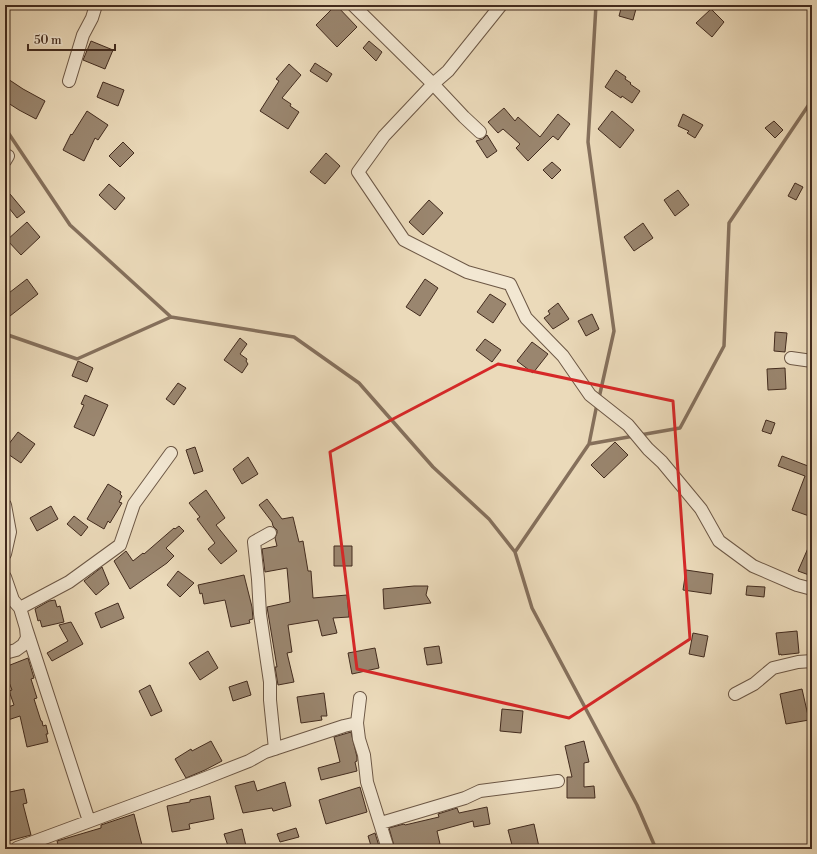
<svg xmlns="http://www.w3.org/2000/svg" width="817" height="854" font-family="'Libre Bodoni',serif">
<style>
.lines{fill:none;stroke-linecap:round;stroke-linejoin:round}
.stream{stroke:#85705c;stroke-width:3.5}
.building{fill:#9a866f;stroke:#422b1e}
.minor-casing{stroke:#6c5745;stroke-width:14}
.minor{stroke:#f2e7d2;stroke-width:12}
.marked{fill:none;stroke:#d62828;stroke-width:3;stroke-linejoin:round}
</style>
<rect width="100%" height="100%" fill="#ebdaba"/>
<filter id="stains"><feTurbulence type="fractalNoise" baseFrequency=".005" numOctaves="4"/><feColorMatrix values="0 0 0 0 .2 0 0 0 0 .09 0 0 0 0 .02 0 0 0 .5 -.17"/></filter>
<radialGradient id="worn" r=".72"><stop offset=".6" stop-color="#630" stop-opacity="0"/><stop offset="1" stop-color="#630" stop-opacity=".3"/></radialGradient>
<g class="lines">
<path class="stream" d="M596,5L588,142L614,331L599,398
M5,128L70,225L171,317L294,337L359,383L433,467L489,519L515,552
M5,334L77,359L171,317
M597,404L589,444L515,552L532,608L637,805L656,849
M640,435L680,428L724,346L729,223L812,100
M589,444L634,436"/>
</g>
<path class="building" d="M336,5L357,27L337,47L316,25Z
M622,5H637L633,20L619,16Z
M711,9L724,22L712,37L696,23Z
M91,41L113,50L105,69L83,60Z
M369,41L382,52L376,61L363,48Z
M315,63L332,74L327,82L310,71Z
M289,64L301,75L282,98L291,104L290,106L299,112L288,129L260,111L279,81L276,79Z
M616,70L626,77L625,79L631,83L630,84L640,91L632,103L622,96L621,98L605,87Z
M5,77L23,89L45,101L36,119L19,110L5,101Z
M103,82L124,90L118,106L97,97Z
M504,108L515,121L518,117L540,137L558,114L570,124L558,140L553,136L528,161L516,148L520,144L503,129L498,133L488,122Z
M87,111L108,125L98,140L95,138L84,161L63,150L71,134L72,135Z
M612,111L634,130L620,148L598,129Z
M683,114L703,125L695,138L687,133L689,131L678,126Z
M774,121L783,130L775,138L765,128Z
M487,135L497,151L487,158L476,141L483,139Z
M123,142L134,153L120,167L109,156Z
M326,153L340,166L325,184L310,172Z
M552,162L561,170L552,179L543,170Z
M795,183L803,187L796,200L788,196Z
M109,184L125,198L115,210L99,195Z
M678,190L689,205L675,216L664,200Z
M10,194L25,212L17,218L5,203V198Z
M429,200L443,213L423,235L409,222Z
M27,222L40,237L21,255L7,240Z
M643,223L653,238L634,251L624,237Z
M27,279L38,294L10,316L5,309V296Z
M425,279L438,288L420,316L406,307Z
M490,294L506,304L493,323L477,312Z
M558,303L569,319L553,329L544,318L550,314L548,311Z
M592,314L599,329L586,336L578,321Z
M775,332L787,333L785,352L774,351Z
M240,338L247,344L240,354L247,359L246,361L248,364L242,373L224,360Z
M485,339L501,350L492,362L476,350Z
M532,342L548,354L533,373L517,361Z
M78,361L93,368L87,382L72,376Z
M785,368L786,389L768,390L767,369Z
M178,383L186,388L174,405L166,399Z
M85,395L108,405L94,436L74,427L84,405L81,404Z
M766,420L775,423L771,434L762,431Z
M18,432L35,444L21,463L5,452V449Z
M615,442L628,455L604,478L591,465Z
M195,447L203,471L194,474L186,450Z
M782,456L808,466L811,459H812V517L792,510L805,476L778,466Z
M248,457L258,474L242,484L233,469Z
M108,484L121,492L120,494L122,496L119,502L122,503L110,523L108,521L104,529L87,519Z
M206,490L225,518L216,525L237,551L221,564L208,549L215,543L197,519L200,517L189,503Z
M267,499L282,519L293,517L299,542L303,541L308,571H311L313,598L347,595L349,617L333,618L337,633L322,636L318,620L288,625L292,652L287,653L294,682L278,685L275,667H277L267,607L290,602L287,568L265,572L262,549L277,546L275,538L277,533V530L273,526L272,522L259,505Z
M51,506L58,519L37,531L30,518Z
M74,516L88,527L81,536L67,524Z
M179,526L184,531L166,548L174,556L167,563L130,589L114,561L126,551L133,561L143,553L144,554L174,528L175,529Z
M812,539V568L809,575L798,571Z
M334,546H352V566H334Z
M102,567L109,584L96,595L84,581Z
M686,570L713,574L711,594L683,590Z
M178,571L194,583L180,597L167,585Z
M244,575L252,607L253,619L249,620L250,623L231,627L225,600L204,604L202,593L200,594L198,585Z
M414,586H428L426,595L431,603L384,609L383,589Z
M747,586L765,587L764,597L746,595Z
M55,600L57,607L60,606L64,622L42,627L40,620L38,621L35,609L49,601Z
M118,603L124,618L101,628L95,613Z
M71,622L83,644L52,661L47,653L68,641L59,625Z
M797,631L799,653L781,655V654L779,655L776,633Z
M693,633L708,636L704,657L689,654Z
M439,646L442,663L427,665L424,648Z
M375,648L379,668L352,674L348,653Z
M208,651L218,668L200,680L189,663Z
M28,658L34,678L31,679L37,698L34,699L41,721H42L43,726L46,725L48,734H46L48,742L27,747L20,716L5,721V708L14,705L9,691L12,690L5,672V667Z
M247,681L251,695L233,701L229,687Z
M150,685L162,711L151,716L139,691Z
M802,689L809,720L786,724L780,694Z
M324,693L327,716H321L322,720L301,723L297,697Z
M502,709L523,711L521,733L500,731Z
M351,732L357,757V761L355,762L357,771L321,780L318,768L340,762L334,737Z
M211,741L222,761L205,770L186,778L175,759L191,749L192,751Z
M584,741L589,762L584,763V787L594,786L595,798H567V777H572L565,746Z
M254,781L257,791L285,782L291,806L274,811H273L272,808L243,813L235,786Z
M360,787L367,812L326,824L319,800Z
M24,789L27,803L23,804L31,835L5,842V793Z
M210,796L214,819L189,824L190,829L172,832L167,806L190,802V800Z
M487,807L490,824L474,827L473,821L437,831L440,844L415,849H395L389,828L404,824L405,825L439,817L438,814L457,808L459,813Z
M134,814L143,849H59L57,841L101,828V825Z
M534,824L539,847L530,849H514L513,844L512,845L508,830Z
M296,828L299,837L280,842L277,834Z
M242,829L246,846L235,849H229L224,834Z
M375,833L379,846L372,849L368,836Z"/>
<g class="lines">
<g class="minor-casing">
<path id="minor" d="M353,5L433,84L464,117L480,132
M501,5L448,71L433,84L384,136L358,172L404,240L467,272L510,284L526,318L563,356L590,395L628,425L648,449L662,462L701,509L719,541L753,566L797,585L812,589
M69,81L83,35L92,18L96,5
M5,161L8,156
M791,358L812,361
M5,505L10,532L5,554
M270,533L254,542L258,579L260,614L270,682V700L275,749
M5,577L13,600L20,608L26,628L27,638L23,645L16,650L5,653
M20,608L69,582L120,545L134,504L171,453
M26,628L89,821
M735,694L754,684L773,668L798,662L812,661
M360,698L357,723L359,739L364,755L367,782L388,849
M381,823L465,798L480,791L558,781
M17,848L198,781L249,761L265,752L344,726L357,723"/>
</g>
<use href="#minor" class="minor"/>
</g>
<path class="marked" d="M498,364L673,401L690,639L569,718L357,669L330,452Z"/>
<rect width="817" height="854" fill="none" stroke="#ebdaba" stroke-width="20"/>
<rect x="6" y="6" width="805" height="842" fill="none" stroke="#422b1e" stroke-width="2"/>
<rect x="10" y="10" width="797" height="834" fill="none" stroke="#422b1e"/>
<path d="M28 44v6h87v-6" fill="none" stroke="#422b1e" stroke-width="2"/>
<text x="34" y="44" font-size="12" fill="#422b1e" stroke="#f2e7d2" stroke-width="3" paint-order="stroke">50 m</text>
<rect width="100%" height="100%" filter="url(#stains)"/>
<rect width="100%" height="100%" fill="url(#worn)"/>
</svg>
